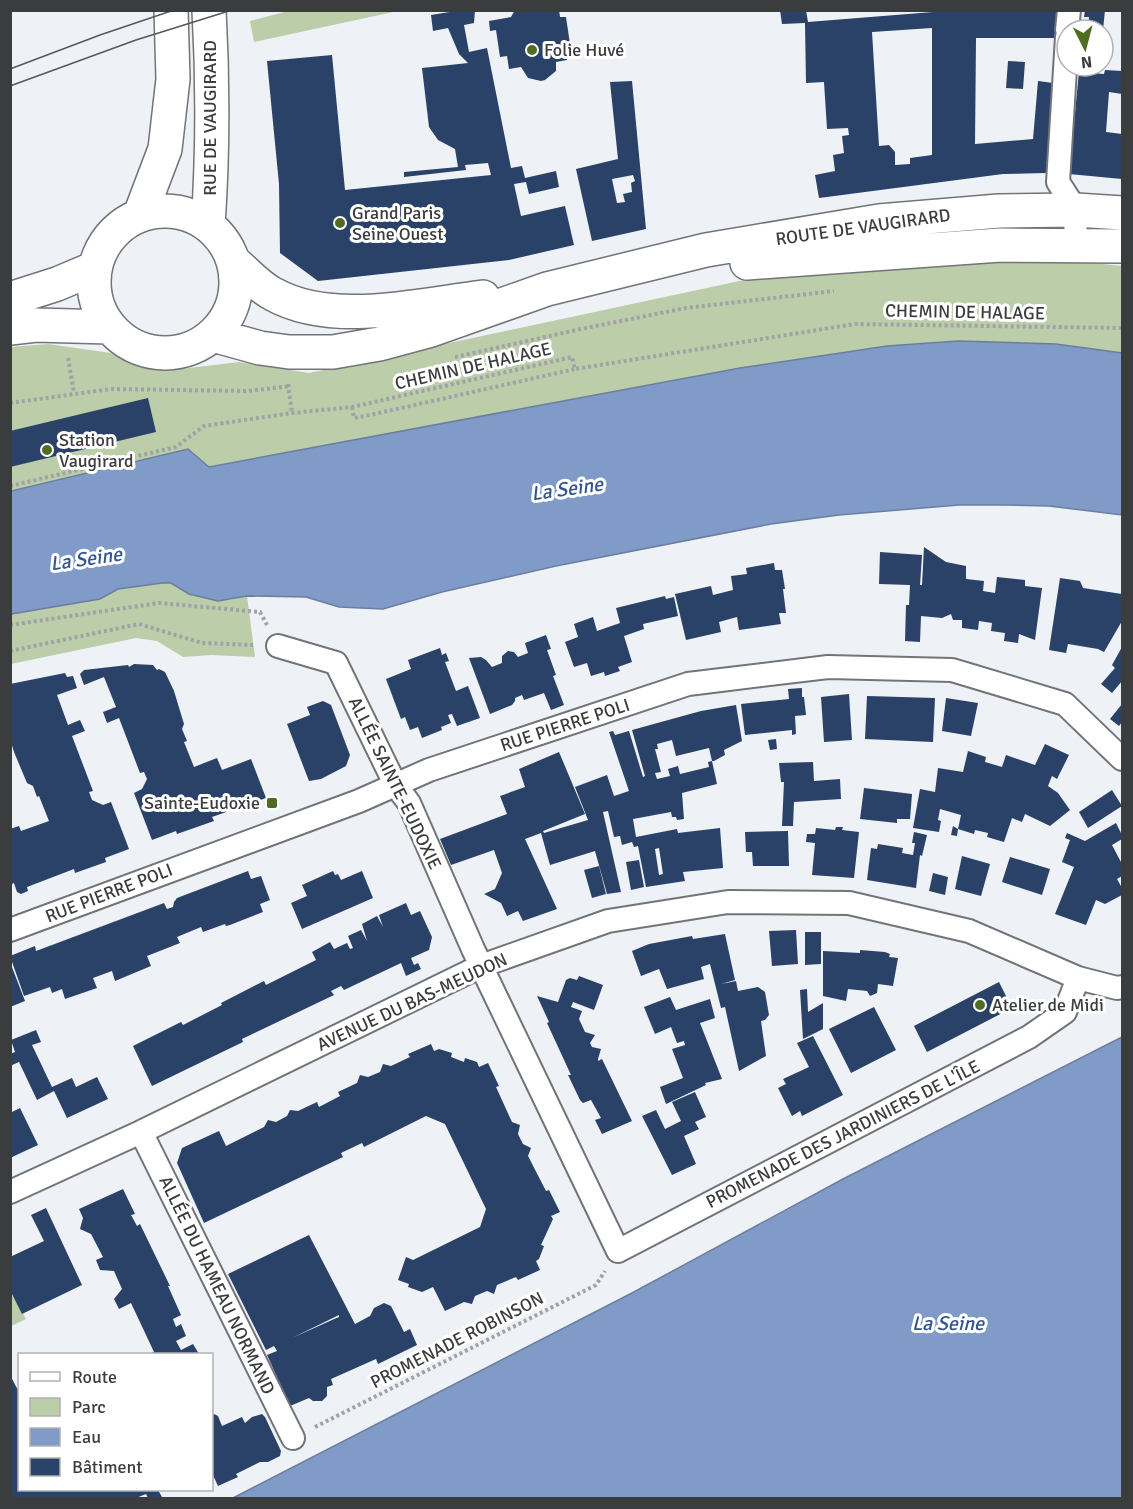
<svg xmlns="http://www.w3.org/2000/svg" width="1133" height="1509" font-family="Signika,sans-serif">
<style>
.green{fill:#bccda9}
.water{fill:#809bc8;stroke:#6b7e9f;stroke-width:1.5}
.building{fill:#2a4168;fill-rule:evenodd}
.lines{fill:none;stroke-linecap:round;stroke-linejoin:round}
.street-casing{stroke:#727479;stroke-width:26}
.primary-casing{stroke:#727479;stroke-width:36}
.path{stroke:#a0a2a6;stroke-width:4;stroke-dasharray:3 3;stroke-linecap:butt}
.street{stroke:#fff;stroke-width:22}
.primary{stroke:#fff;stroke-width:33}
.tram{stroke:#57585a;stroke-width:1.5}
.poi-dot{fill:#4f6c21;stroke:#fff;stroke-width:2}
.labels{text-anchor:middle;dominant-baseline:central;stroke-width:6;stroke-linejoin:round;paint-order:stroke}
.poi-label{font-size:18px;fill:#3b3c3e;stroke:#fff;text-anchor:start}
.street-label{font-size:18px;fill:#3b3c3e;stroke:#fff}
.water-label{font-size:20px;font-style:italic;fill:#345590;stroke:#fff}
</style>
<rect width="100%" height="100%" fill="#eef1f6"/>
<path class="green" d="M292,10H398V11L254,42L250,21Z
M1045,258L1122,266V353L1056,344L958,341L887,346L740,368L209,467L188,449L11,491L10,347L48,344L111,353L164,371L239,362L309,373L767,275Z
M162,583H171L229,600L247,596L255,657L211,655L183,657L157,641L136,638L11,664V614L100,599L118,589Z
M10,1291L26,1319L11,1326H10Z"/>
<path class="water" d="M958,341L1056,344L1122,353V515L1049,506L1004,505H959L839,515L771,524L556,566L442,592L383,609L339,607L306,597L247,596L218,601L189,594L171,583H162L118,589L100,599L11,614V491L188,449L209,467L740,368L887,346Z
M1122,1037V1498H233L632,1293L843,1179Z"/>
<path class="building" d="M462,10H475L474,23L464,25L469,52L487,48L511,168L522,166L525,178L556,171L559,187L529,194L526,182L514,184L521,216L565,206L574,245L509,260L318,281L280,253L279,184L267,61L332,55L345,190L491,175L488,163L465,165L466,170L404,177V172L458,167L455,149L438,140L429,127L422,68L468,63L459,54L448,28L433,31L431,15Z
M515,10H559L560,17H566L570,44L565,45L567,60L556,62V71L545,80L541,81L528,78L521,67L509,69L507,56L500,57L496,30L490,31L489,21L511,17Z
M780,10H806L808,22L958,10H1058V38H976L975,144L1033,139L1038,81L1053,83L1046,173L1003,174L819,198L815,175L835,171L833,155L844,153L842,136L849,135L848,128L827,129L824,82L806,83L805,23L782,24ZM932,28V155L910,158V164L895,165V152L889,145L879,146L872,32Z
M1085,10H1105L1103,30H1088L1089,17H1084Z
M1008,61L1025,62L1023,89L1006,88Z
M1105,70L1122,71V94L1109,92L1106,132L1122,134V179L1069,174L1079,72L1104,74Z
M632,81L646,229L592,241L576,169L618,159L610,82ZM633,175L635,181L631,183L632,192L623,194L625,202L617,203L612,179Z
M148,398L156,432L10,467V431Z
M924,547L946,562L966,566V579L984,581L983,591L995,593L997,577L1025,580V586L1042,588L1035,640L1019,634L1018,643L1004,641L1005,633L991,631L992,623L979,621L978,630L962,628V620H953L951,614L942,618L921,616L920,642L905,641L906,605H909L910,585L879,584L880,552L922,555L920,585H922Z
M774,563L775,570H782L785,589H783L786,613H779L781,624L739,630L737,617L719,622L721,632L686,640L675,594L711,586L713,595L733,590L731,576L747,574L746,568Z
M1060,578L1080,581L1083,588L1122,594V621L1104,652L1098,649L1068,644L1066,653L1049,650Z
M665,596L666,599L674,597L678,616L643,624L644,629L624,636L632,662L618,667L620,671L605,676L604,672L591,676L587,663L574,667L565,642L578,637L574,624L593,617L597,631L620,623L616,608Z
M546,635L551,649L547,650L556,675L553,676L564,705L551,710L544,693L524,700L522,695L515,698V701L512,705L490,714L469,658L481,657L486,660L492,667L502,663V656L508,651L514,652L518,657L528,653L525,643Z
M1122,647V681L1112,693L1101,684L1115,668L1112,665Z
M440,648L442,655L446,653L449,661L445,662L456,691L468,686L480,718L457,726L452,714L448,715L451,723L441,727L442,730L422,738L418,727L410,730L405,717L401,719L386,679L411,669L408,660Z
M134,664L153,665L157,670L159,669L165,672L174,691L184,724L182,729L187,741L184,742L194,767L217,758L222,770L251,759L266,798L212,817L214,821L177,834L176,831L152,840L134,793L142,789L147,779L144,772L140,773L119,718L107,723L103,712L116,707L104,677L84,685L80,674L84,670L128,665L129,667Z
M65,673L67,677L73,676L77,688L57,695L68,725L80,720L85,731L72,736L93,791L89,792L92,800L103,805L111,802L129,849L105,858L106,862L75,873L74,869L27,887L28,891L21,894L17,892L14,883L10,885V829L19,826L21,831L49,821L39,796L37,797L33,786L27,783L14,752L10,739V684Z
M802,688V697H804L806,715L795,716L796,734L792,735V730L745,735L741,704L789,699L788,689Z
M849,694L852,740L824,742L821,697Z
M867,696L935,698L933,742L865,739Z
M946,698L978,703L971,736L942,731Z
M323,701L331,705L350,755L346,766L321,779L309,781L287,724L310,715L307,707Z
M1122,704V722L1119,726L1110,719Z
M736,705L742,741L724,750L725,755L714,761H712L709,748L676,756L672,740L657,744L658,749H655L661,772L655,773L657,779L670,776L668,769L678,766L680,774L709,767L708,762L712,761L717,784L682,793L684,819L677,820L676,817H672L671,812L633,819L636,837L677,829L678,833L720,828L723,868L683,872L685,881L646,887L638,846L634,847L632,842L622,845L620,836L614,837L608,811L603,812L621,892L607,894L595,851L550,865L541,833L525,839L557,909L523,921L518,911L507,916L501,903L484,894L495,889L502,873L494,850L451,865L440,839L507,814L500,796L525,787L519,769L559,752L585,814L543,831L544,833L588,820L575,787L607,775L614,796L629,791L609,732L613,731L615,735L629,731L643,777L645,776L632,730L701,711ZM659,848L663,874L659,875L655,849Z
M776,739L777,749L770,750L768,740Z
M1045,744L1069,755L1057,779L1052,776L1048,786L1058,793L1070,810L1050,826L1025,814L1022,822L1012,818L1004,842L987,837L988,833L975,830L974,834L958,829L957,836L951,835L953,826L958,829L961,815L940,809L938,820L941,821L939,832L913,828L920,789L935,792L938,768L963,772L968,751L986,757L985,762L1002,767L1006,755L1035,765Z
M813,762L814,781L840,779L841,799L794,802L793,826H782L784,782H781L779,763Z
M864,788L912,794L910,819H897V823L860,819Z
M1112,790L1122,806L1088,828L1079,812Z
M1116,823L1122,835V839L1112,845L1122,864V876L1117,879L1122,888V895L1105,904L1096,900L1086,925L1055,914L1074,867L1062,862L1070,840L1065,838L1067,833L1085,841Z
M836,827H843L842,830L859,832L854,878L812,875L815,843L806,842L807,834H815L816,828L835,830Z
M788,831L789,866H753L752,852H746L745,832Z
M914,832L927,835L922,856L920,855L916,888L867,880L871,848L877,849L878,844L903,848L902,853L913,855L915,843H912Z
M962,856L990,864L981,896L955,889Z
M1010,857L1050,869L1042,895L1002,882Z
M639,860L644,887L631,890L626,862Z
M599,866L606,894L592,898L584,870Z
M248,871L251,879L261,876L270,900L260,904L263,912L230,925L226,926L225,924L203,932L201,927L177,937L180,943L147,956L151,966L115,981L112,971L93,978L97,988L65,999L62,989L52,993L50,987L24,996L10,956L35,946L36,951L164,903L167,909L173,907L174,902L177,898Z
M333,871L335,875L338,874L341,880L362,871L373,898L302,929L291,903L307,896L302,885Z
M933,873L948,877L945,895L929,891Z
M406,903L411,915L420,911L432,937L429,950L411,958L414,965L418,963L421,969L406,976L401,963L344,990L341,986L331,991L334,995L242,1039L243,1042L152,1086L133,1046L181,1022L183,1025L222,1005L221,1003L264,981L266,985L316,960L312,952L330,942L334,949L347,943L350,949L353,948L348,936L361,930L367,941L362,924L377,916L383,927L379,915Z
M796,930L798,964L772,966L769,931Z
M805,932H821V964L805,965Z
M725,934L735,980L721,984L736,981L738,991L758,987L765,992L769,1015L765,1020L761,1021L766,1056L739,1071L725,1007L721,1008L710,964L701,967L704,979L667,989L659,969L641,976L632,951L649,944L692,936L693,939Z
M860,950L885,952L890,954L889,957L898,958L893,986L878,984L877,993L870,996L867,991L848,989L846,1001L823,996V951L860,953Z
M10,962L25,1001L10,1007Z
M579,976L603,985L594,1010L573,1002L571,1007L582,1011L579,1019L585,1032L595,1035L590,1043L592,1047L601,1049L598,1059V1061L602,1059L632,1121L602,1134L595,1120L601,1118L591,1100L583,1103L580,1100L568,1075H571L547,1023L549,1022L537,996L558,1002L566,980L570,978L577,980Z
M999,982L1012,1008L927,1052L914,1026Z
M807,989L808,1012L823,1003V1029L803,1039L800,990Z
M670,997L676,1010L710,999L715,1018L700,1023L722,1079L705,1083L706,1085L666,1104L660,1087L683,1078L672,1049L685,1045L684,1041L677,1043L671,1027L655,1034L644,1007Z
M874,1007L896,1050L851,1073L829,1029Z
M36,1030L41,1042L32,1045L52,1087L72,1078L76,1087L97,1077L108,1099L67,1118L54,1091L37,1100L19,1062L10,1066V1054L15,1052L11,1040Z
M813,1036L843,1095L802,1116L800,1111L792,1116L778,1088L786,1084L783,1079L809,1067L797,1043Z
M431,1044L434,1051L439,1049L452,1053L451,1057L464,1062L465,1058L477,1062L479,1067L488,1063L499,1086L496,1087L512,1122L520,1125L518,1134L523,1144L531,1148L528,1156L546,1191L549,1190L560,1212L551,1216L553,1219L541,1245L544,1246L539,1259L536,1261L540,1270L518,1280L516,1277L497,1285L494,1294L487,1291L475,1296L472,1304L464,1302L445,1311L433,1287L422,1292L408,1287L409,1284L398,1280L406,1257L413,1260L480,1227L486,1209L445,1124L426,1116L364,1147L362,1143L341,1153L343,1157L204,1223L177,1163L182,1148L219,1131L226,1146L264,1127L268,1120L276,1122L287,1116L290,1110L298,1111L317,1102L319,1107L340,1096L338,1092L357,1083L360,1075L368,1077L380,1072L383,1064L391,1066L410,1057L408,1054Z
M695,1092L706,1117L695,1122L699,1129L684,1136L696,1164L672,1175L642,1116L656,1110L665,1129L681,1121L672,1102Z
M20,1108L38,1145L10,1158V1113Z
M123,1189L135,1214L131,1215L137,1226L140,1224L170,1286H168L181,1315L173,1319L176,1327L181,1324L186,1336L176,1341L181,1350L193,1344L199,1354H149L154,1352L131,1303L119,1309L114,1299L122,1289L114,1271L100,1270L96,1260L103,1257L91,1234L80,1229L83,1218L79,1209Z
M46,1208L82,1285L22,1314L10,1290V1257L44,1241L31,1215Z
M309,1235L355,1324L370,1316L374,1308L384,1303L391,1306L404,1332L410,1329L417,1345L378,1364L376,1359L331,1379L333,1385L327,1387V1396L322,1401H313L309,1398L290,1406L267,1355L277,1351L274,1346L266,1350L228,1274ZM339,1315V1317L332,1320L292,1338Z
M10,1375L20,1394V1490H158L162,1497L148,1498L146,1494L136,1498H10Z
M214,1414L218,1416L222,1426L242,1417L245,1423L252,1417L262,1414L265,1417L281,1451L280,1456L268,1462H260L236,1474L238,1477L218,1486L212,1473V1416Z"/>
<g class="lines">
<g class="street-casing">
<path id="street" d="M1067,30L1069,10
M1067,37L1058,182L1076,210L1075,244
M278,646L336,663L395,784L409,803L473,949L618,1251L1029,1037L1065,1012L1078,978
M10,930L359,801L429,770L688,684L828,667L952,670L1065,704L1122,759
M141,1132L293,1438
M10,1192L141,1132L481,966L608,921L728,902L849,903L969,931L1078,978L1117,988L1122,987"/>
</g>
<g class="primary-casing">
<path id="primary" d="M94 282a71 71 0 1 1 142 0a71 71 0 1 1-142 0Z
M140,215L165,149L173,79L171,10
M208,225C213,153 213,82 209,10
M234,262C246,272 259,287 273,294C332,327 419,305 483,297
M747,263L1000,245L1122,246
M10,299L57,284L95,268
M10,328L36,325L109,327
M213,335L260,348L289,352H333L379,344L431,330L547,289L706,250L879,221L999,211L1076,210L1122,213"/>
</g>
<path class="path" d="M455,357L581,329L686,308L834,291
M68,358L74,393
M288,384L292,413
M10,403L111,389L248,391L291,386
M352,407L354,418L370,415L575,369
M10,486L176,447L204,426L292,413L352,407L572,357L575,369L855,324L1122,328
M10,625L159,603L260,612L267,625
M10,651L139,624L202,643L253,645
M315,1427L596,1285L605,1271"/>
<use href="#street" class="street"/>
<use href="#primary" class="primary"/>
<path class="tram" d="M10,69L100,35L174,10
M10,86L136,40L232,10"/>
</g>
<g class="poi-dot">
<circle cx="532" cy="50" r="6"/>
<circle cx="340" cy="223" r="6"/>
<circle cx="47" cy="450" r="6"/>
<rect x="266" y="797" width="12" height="12" rx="3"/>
<circle cx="980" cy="1005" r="6"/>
</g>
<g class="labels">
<g class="poi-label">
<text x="544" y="50">Folie Huvé</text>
<text x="352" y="213">Grand Paris<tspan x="352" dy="21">Seine Ouest</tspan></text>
<text x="59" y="440">Station<tspan x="59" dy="21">Vaugirard</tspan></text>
<text x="260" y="803" text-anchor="end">Sainte-Eudoxie</text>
<text x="992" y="1005">Atelier de Midi</text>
</g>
<g class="street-label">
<text transform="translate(210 118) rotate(-90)">RUE DE VAUGIRARD</text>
<text transform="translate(863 227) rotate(-8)">ROUTE DE VAUGIRARD</text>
<text transform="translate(965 312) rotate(1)">CHEMIN DE HALAGE</text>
<text transform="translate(473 366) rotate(-13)">CHEMIN DE HALAGE</text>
<text transform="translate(565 725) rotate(-18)">RUE PIERRE POLI</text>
<text transform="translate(395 783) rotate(64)">ALLÉE SAINTE-EUDOXIE</text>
<text transform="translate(109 893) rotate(-21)">RUE PIERRE POLI</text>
<text transform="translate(412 1002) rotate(-25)">AVENUE DU BAS-MEUDON</text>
<text transform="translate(843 1134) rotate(-27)">PROMENADE DES JARDINIERS DE L'ÎLE</text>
<text transform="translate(217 1285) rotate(64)">ALLÉE DU HAMEAU NORMAND</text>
<text transform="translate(457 1340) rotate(-27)">PROMENADE ROBINSON</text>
</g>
<g class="water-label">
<text transform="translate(567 489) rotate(-8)">La Seine</text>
<text transform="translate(86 559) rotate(-8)">La Seine</text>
<text x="948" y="1323">La Seine</text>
</g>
</g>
<rect width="1133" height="1509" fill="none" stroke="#3b3c3e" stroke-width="24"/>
<rect x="18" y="1353" width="195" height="138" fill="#ffffff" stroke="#b1b1b2" stroke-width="1.5"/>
<rect x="30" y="1372" width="30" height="9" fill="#ffffff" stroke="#b1b1b2" stroke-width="1.5"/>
<text x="72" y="1383" font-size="18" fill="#3b3c3e">Route</text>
<rect x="30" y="1398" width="30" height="18" fill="#bccda9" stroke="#b1b1b2" stroke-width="1.5"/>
<text x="72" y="1413" font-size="18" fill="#3b3c3e">Parc</text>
<rect x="30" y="1428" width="30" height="18" fill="#809bc8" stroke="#b1b1b2" stroke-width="1.5"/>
<text x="72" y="1443" font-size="18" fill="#3b3c3e">Eau</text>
<rect x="30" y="1458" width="30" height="18" fill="#2a4168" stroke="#b1b1b2" stroke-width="1.5"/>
<text x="72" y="1473" font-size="18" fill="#3b3c3e">Bâtiment</text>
<g transform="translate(1085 48) rotate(174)"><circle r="28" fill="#ffffff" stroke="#b1b1b2" stroke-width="1.5"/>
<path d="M0-4.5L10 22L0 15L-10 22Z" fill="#4f6c21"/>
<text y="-9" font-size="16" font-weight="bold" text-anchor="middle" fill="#3b3c3e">N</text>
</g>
</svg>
